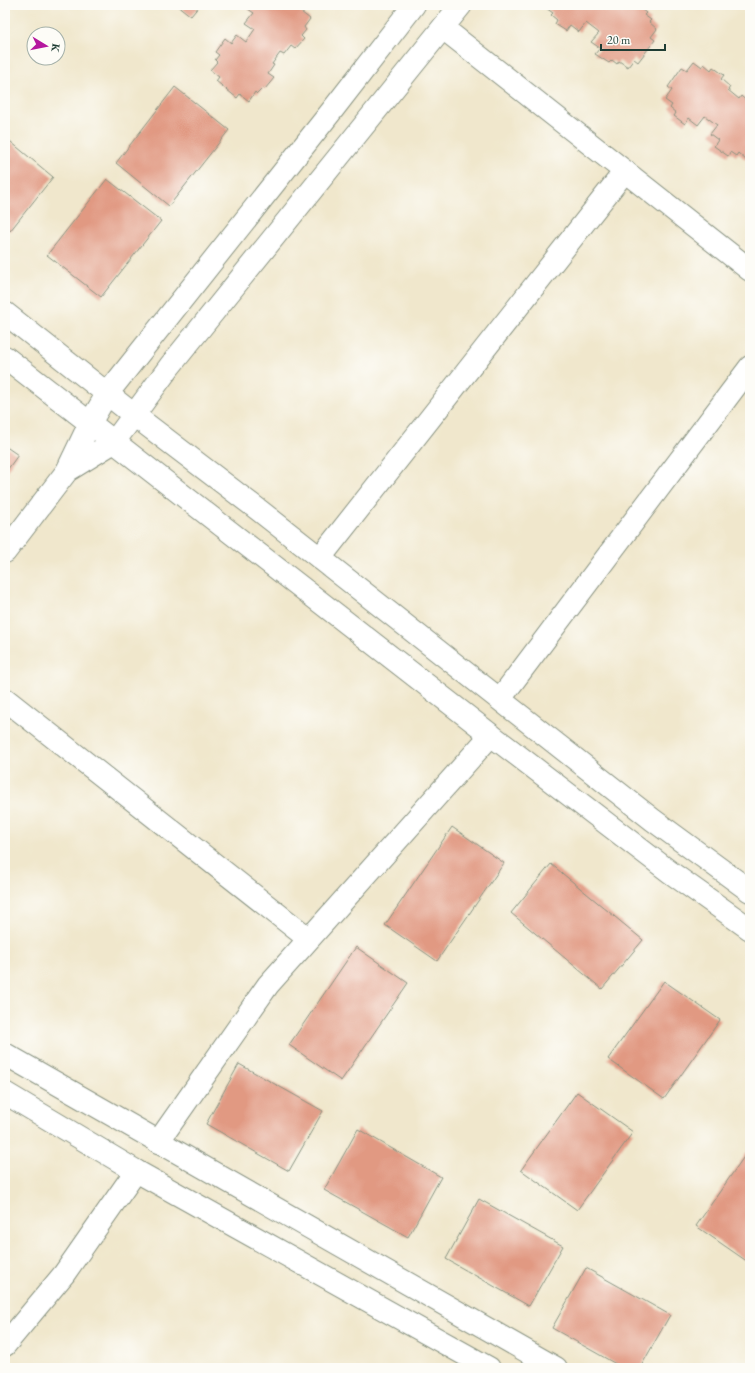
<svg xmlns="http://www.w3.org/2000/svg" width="755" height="1373" font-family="'EB Garamond',serif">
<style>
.building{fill:#e19982}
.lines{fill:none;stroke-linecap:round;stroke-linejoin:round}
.street-casing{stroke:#889280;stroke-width:24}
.secondary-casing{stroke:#889280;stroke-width:24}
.street{stroke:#fff;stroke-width:22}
.secondary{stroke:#fff;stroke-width:22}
</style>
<rect width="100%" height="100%" fill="#fdfcf7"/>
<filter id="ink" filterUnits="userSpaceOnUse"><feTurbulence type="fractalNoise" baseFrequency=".025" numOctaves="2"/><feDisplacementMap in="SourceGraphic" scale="8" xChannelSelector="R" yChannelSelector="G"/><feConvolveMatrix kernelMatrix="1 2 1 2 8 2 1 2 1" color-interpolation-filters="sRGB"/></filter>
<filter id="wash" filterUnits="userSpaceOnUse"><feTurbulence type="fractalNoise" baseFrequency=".012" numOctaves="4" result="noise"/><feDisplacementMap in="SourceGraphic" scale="16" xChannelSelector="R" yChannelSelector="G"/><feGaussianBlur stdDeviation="0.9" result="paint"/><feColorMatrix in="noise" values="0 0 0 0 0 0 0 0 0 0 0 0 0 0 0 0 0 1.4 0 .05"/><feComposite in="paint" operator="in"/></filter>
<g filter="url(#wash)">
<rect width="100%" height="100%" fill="#f0e7cc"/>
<g id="blocks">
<path class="building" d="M177,5H200L191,16Z
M251,5H302L305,7L301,12L310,19L304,27L306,30L301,36L304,39L295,49L291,46L284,55L280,53L272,64L274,65L268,74L274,78L265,89L263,88L257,94L255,92L249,101L240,94L237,98L216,81L219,77L210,70L217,62L215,60L219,55L215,52L225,38L231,43L237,35L246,42L255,29L246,23L254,13L248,9Z
M548,5H618L620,6L623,5L630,10L634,5H636L646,13L644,15L651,20L649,22L657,29L651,37L655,40L638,62L634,59L628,67L619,61L617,64L612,60L609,63L595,54L600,48L591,42L599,33L586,23L579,32L570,25L566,31L555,24L557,20L551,15L553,13L546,8Z
M694,61L702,67L704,64L711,70L713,67L724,75L721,79L730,87L728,90L739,99L741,96L749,103L750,101V155L746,160L738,153L736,156L730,152L728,156L714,146L718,140L710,134L717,125L705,116L698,125L689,118L685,124L674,116L676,113L670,108L672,105L665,100L672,90L668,87L682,67L687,70Z
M175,87L229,130L169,206L116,163Z
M5,137L53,177L10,231L5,226Z
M107,179L161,221L101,297L47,255Z
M5,446L18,455L5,473Z
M452,827L504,863L437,961L385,925Z
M551,864L643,940L602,989L511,913Z
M356,947L408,983L341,1081L289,1045Z
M664,981L720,1020L664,1099L608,1059Z
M239,1064L323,1111L289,1171L206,1124Z
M577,1092L633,1132L577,1210L521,1170Z
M358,1129L441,1177L408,1237L324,1190Z
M750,1148V1260L748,1262L696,1226Z
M479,1199L563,1246L529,1306L446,1259Z
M586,1268L670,1315L640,1368H623L552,1328Z"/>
</g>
</g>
<g filter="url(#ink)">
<use href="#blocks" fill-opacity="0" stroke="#889280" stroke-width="1"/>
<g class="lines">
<g class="street-casing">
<path id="street" d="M443,28L750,270
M320,558L625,171
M5,699L309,939
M500,699L750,367
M158,1142L268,985L491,735
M5,1345L64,1274L136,1171"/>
</g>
<g class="secondary-casing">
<path id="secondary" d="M5,313L134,415L260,511L653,820L750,891
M5,357L491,735L670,872L750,929
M67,471L114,442L170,366L461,5
M5,552L67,471L90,423L107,394L334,108L414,5
M5,1054L556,1368
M5,1093L136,1171L489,1368"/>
</g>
<use href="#street" class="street"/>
<use href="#secondary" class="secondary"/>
</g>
</g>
<rect width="755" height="1373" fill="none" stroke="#fdfcf7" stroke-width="20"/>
<g transform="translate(46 46) rotate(100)"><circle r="19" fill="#fdfcf7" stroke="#a4b0a9"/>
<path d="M0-3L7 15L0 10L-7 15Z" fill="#b5179e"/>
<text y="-6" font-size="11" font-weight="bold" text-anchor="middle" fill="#1f3d34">K</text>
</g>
<path d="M601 44v6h64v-6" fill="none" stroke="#1f3d34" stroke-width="2"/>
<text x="607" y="44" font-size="12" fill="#1f3d34" stroke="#fdfcf7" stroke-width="3" paint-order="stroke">20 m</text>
</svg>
